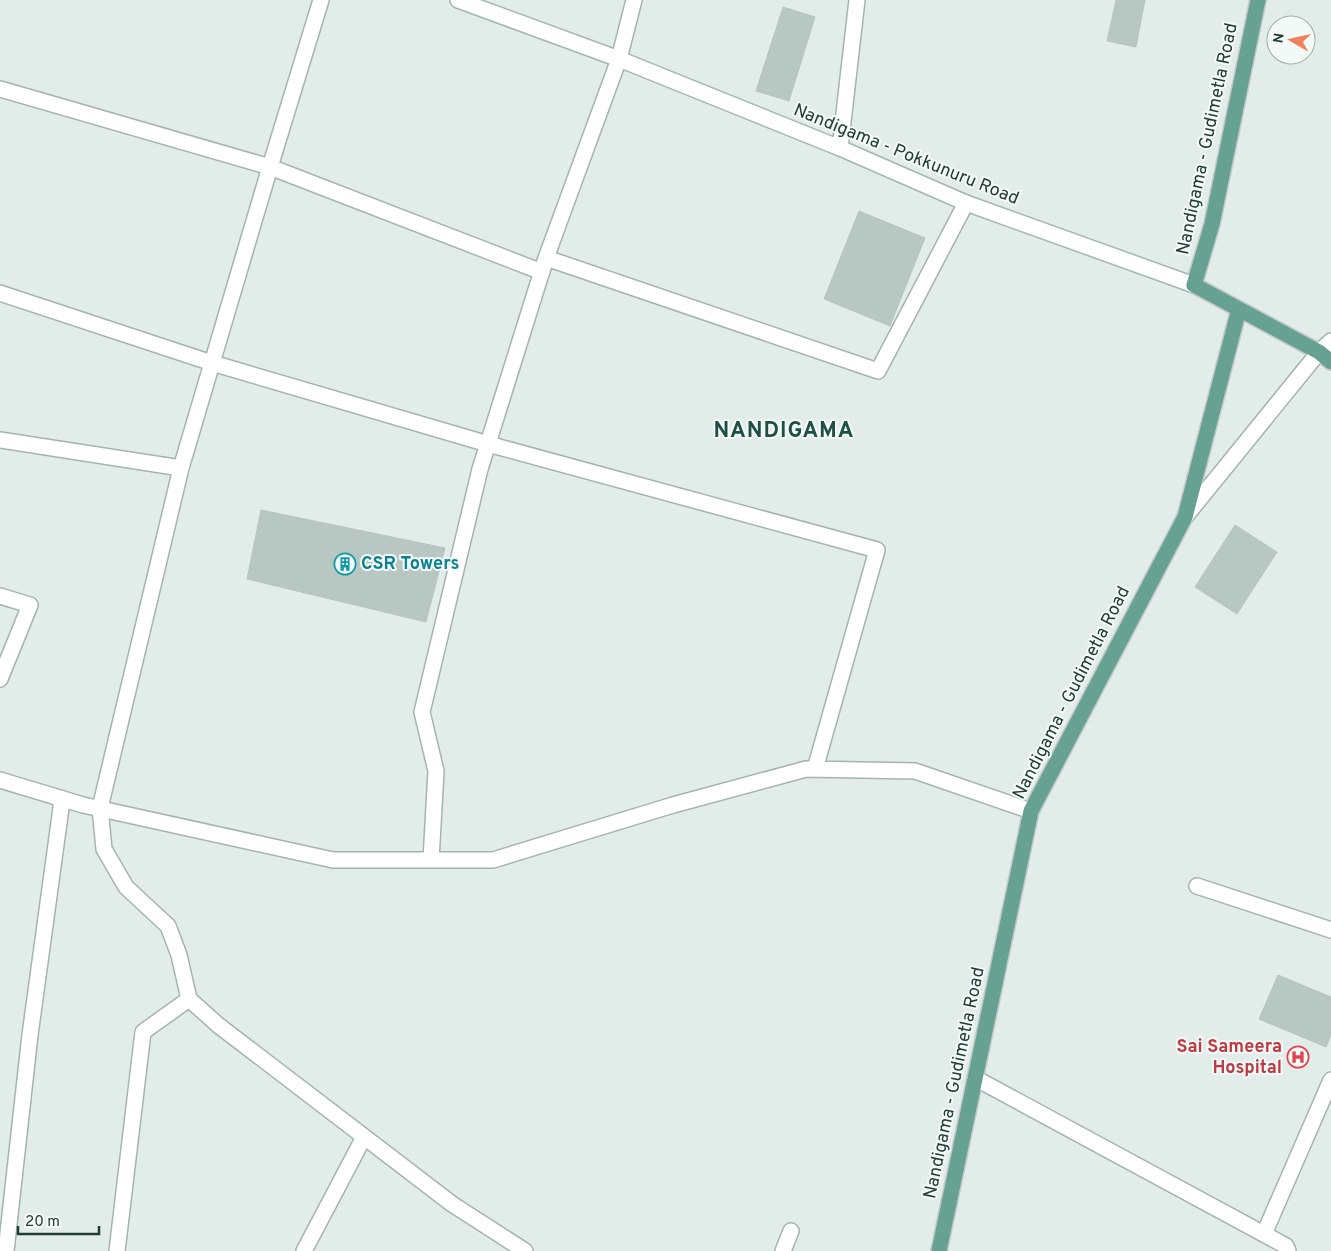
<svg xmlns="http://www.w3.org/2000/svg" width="1331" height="1251" font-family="Overpass,sans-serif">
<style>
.building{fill:#b8c7c1;stroke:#b5c6bf}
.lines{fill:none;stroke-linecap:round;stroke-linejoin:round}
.street-casing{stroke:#a5b4af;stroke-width:18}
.secondary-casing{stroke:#a1b8b0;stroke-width:18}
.primary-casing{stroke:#c1c9c7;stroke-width:18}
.street{stroke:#fff;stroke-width:15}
.secondary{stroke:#fff;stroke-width:15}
.primary{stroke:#67a192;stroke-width:15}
.labels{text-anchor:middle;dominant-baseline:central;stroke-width:4;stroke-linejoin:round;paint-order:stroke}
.street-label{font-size:18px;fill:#223d36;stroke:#f3f9f6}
.culture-label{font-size:18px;font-weight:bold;fill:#0d838f;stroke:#f3f9f6;text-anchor:start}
.health-label{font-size:18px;font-weight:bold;fill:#be3a42;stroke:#f3f9f6;text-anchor:end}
.district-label{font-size:22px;font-weight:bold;letter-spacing:1px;fill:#1e4f43;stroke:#f3f9f6}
</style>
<rect width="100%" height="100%" fill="#e2ece8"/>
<path class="building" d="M1116,0H1145L1136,47L1107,41Z
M783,7L815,17L789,101L756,91Z
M859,211L925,238L890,326L824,299Z
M261,510L445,548L426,622L247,579Z
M1235,525L1277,552L1237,614L1195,587Z
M1278,975L1331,997V1035L1326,1047L1259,1019Z"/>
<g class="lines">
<g class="street-casing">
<path id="street" d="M321,0L270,167L181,468L100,808L104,849L126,887L168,926L179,955L189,999L218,1025L452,1204L525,1251
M0,89L270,167L542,272
M840,148L857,0
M546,258L878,371L966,203
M0,293L212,363L488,444L877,550L815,769
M0,440L181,468
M1185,517L1319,352L1331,341
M0,596L30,605L0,679
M0,780L83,805L333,860H493L673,805L806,769L915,771L1031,811
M431,860L436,771L422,712L480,469L546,258L619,59L634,0
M1197,886L1331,930
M975,1078L1286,1246L1288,1251
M1264,1234L1331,1080
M6,1251L30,1035L61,808V798
M117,1251L143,1032L189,999
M304,1251L364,1137
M783,1251L791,1231"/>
</g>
<g class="secondary-casing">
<path id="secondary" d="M458,0L619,59L840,148L966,203L1194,285"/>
</g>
<g class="primary-casing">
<path id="primary" d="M1258,0L1212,224L1194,285L1319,352L1331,362
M939,1251L1031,811L1185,517L1239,309"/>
</g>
<use href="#street" class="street"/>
<use href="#secondary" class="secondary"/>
<use href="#primary" class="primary"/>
</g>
<defs>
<g id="building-ring" transform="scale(1.125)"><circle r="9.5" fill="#f3f9f6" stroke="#0f9aa8" stroke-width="1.5"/><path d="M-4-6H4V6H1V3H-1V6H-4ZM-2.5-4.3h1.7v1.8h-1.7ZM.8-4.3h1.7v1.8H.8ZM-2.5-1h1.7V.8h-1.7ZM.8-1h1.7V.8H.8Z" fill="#0f9aa8"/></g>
<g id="hospital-ring" transform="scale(1.125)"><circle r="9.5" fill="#f3f9f6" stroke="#e0444e" stroke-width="1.5"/><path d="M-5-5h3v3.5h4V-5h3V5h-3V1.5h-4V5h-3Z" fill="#e0444e"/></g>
</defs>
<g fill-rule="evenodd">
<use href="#building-ring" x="345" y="564"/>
<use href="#hospital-ring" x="1298" y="1057"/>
</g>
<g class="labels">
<g class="street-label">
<text transform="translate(1208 139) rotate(-78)">Nandigama - Gudimetla Road</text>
<text transform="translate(906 155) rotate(22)">Nandigama - Pokkunuru Road</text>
<text transform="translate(1072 693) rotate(-63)">Nandigama - Gudimetla Road</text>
<text transform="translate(955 1083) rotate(-78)">Nandigama - Gudimetla Road</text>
</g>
<g class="culture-label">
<text x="361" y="564">CSR Towers</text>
</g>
<g class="health-label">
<text x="1282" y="1047">Sai Sameera<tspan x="1282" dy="21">Hospital</tspan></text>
</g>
<g class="district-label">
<text x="784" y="431">NANDIGAMA</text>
</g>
</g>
<g transform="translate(1291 40) rotate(279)"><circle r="24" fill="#f3f9f6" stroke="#9faea9"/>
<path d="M0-4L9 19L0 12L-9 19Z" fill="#f0815c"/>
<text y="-8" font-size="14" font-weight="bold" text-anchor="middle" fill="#223d36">N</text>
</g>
<path d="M18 1226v8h81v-8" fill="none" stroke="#223d36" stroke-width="2.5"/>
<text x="25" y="1226" font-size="15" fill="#223d36" stroke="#f3f9f6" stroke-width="4" paint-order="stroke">20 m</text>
</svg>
